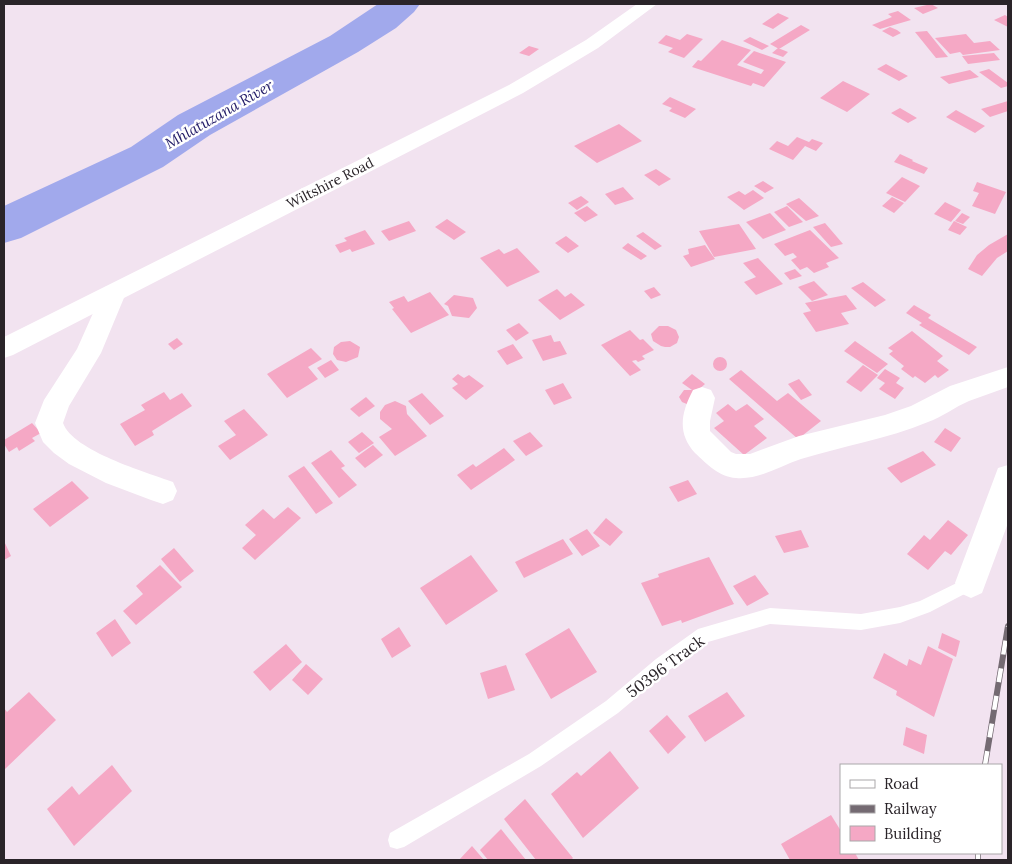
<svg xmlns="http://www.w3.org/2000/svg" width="1012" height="864" font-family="Lora,serif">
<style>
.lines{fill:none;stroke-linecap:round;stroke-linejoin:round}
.river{fill:#a1a9ec;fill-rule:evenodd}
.building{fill:#f5a8c5}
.service{fill:#fff;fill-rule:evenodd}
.minor{fill:#fff;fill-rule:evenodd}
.tertiary{fill:#fff;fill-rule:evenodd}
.rail-casing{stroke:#746a72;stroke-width:6}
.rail{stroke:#fff;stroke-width:4.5;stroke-dasharray:14;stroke-linecap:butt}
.labels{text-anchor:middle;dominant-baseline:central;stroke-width:5;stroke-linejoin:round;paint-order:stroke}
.far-street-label{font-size:14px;fill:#2a2429;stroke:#fff}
.far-water-label{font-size:15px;font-style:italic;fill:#201a66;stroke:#fff}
.street-label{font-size:16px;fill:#2a2429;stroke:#fff}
</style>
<rect width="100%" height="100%" fill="#f2e3f0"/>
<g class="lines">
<path class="river" d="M378,4H420L414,12L396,28L358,52L210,135L163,167L21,238L4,243V206L131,147L178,115L330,36Z"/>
</g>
<path class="building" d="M931,4L938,8L923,14L914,8Z
M898,11L911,20L880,29L872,25L892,17L888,14Z
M778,13L789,18L773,29L762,24Z
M1005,15L1008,17V27L994,20Z
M801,25L810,30L779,49L770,44Z
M890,27L897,30L901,33L893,37L882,31Z
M927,31L948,57L936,58L915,32Z
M687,34L703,39L684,58L668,52L673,48L658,43L666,35L680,40Z
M966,34L974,43L990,41L1000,50L963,55L960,52L950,54L935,38Z
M750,37L769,46L762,50L743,41Z
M722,40L751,50L737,65L761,74L764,70L743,62L754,51L786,62L764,87L753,83L751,86L692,67L698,60L701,61Z
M529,46L539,49L529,56L519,53Z
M778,48L788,52L783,57L772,53Z
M994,53L1000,60L968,64L962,56Z
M886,64L908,76L899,81L877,69Z
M989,69L1008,83V86L1001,88L979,72Z
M970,70L979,77L949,84L940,77Z
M843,81L870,94L847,112L820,98Z
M670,97L696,109L685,118L669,111L672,108L662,104Z
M1008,101V111L990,117L981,109Z
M900,108L917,118L908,123L891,113Z
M956,110L985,126L975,133L946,117Z
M619,124L642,141L597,163L574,146Z
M797,137L809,142L812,139L823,143L816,151L805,146L793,160L769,149L777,141L788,146Z
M900,154L913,160L912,161L928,168L924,174L894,162Z
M656,169L671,179L659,186L644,175Z
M902,177L920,186L905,202L886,193Z
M763,181L774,188L765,193L754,186Z
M977,182L1006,192L995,214L972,206L979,193L973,191Z
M623,187L634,199L615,205L605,194Z
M753,190L764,198L744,210L727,197L739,191L745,195Z
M581,196L589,202L577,210L568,203Z
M892,197L904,203L894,213L882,206Z
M799,198L819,216L806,221L786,204Z
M945,202L961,210L951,222L934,214Z
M587,206L598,215L585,222L574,213Z
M787,206L803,222L789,227L774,212Z
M770,213L786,230L763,239L746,222Z
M962,213L970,217L963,224L955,221Z
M447,219L466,232L454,240L435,227Z
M409,221L416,231L389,241L381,231Z
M954,221L967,227L960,235L948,230Z
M825,223L843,244L831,247L813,227Z
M739,224L756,249L714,257L699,231Z
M365,230L375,244L352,252L350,249L340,253L335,245L347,241L344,238Z
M810,230L839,258L826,263L829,267L814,273L807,267L800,270L791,260L797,257L793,253L785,256L774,244Z
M643,232L662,246L655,250L636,236Z
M1008,234V251L997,258L982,276L968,269L977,255L989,245Z
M566,236L579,246L568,253L555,243Z
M628,243L647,256L641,260L622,248Z
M705,245L715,259L691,267L683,256L689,254L688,249Z
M517,248L540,272L507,287L480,258L499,249L504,254Z
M758,258L783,284L756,295L744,282L756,277L743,263Z
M795,269L802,276L790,280L784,273Z
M814,281L828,295L812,301L798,287Z
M863,282L886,300L875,307L851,288Z
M654,287L661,295L651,299L644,291Z
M557,289L565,297L571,293L585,305L560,320L538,300Z
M430,292L449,315L411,333L392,309L394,308L389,302L404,296L408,302Z
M454,295L473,298L477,308L469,318L452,316L448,306L444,304Z
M846,295L857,309L841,313L849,324L816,332L803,313L811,311L805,303Z
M914,305L931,315L928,318L977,347L969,355L919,325L922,323L906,313Z
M519,323L529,333L516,341L506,330Z
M659,326H668L676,330L679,337L677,343L670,347H665L661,346L653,341L651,334Z
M630,330L640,340L643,339L654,350L642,356L645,359L638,362L636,360L632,361L641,370L630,376L601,345Z
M912,331L943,356L937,361L949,370L938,378L935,375L925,383L915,376L913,378L901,369L904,366L889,354L893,351L888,348Z
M551,335L554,342L560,341L567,354L543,361L532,340Z
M177,338L183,344L174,350L168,344Z
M350,341L360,347L358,357L346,362L337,360L333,354L334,347L341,342Z
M855,341L888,364L877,373L844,351Z
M513,344L523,358L507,365L497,351Z
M311,348L322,359L308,367L318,379L287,398L267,374Z
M713 364a7 7 0 1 1 14 0a7 7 0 1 1-14 0Z
M331,360L339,370L325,378L317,368Z
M863,365L878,375L861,392L846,382Z
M885,369L900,378L896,383L904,388L895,399L879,389L885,383L877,378Z
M741,370L777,401L788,393L821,421L798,439L729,379Z
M458,374L464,378L469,375L484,386L466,400L452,388L458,384L452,379Z
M692,374L705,384L696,392L689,405L682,402L679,397L684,390H692L682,383Z
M799,379L812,395L801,400L788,384Z
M563,383L572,398L554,405L545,390Z
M164,392L170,400L182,393L192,406L152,431L154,435L135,446L120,424L145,410L141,405Z
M422,393L444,416L430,425L408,401Z
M366,397L375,406L359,417L350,409Z
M395,401L406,406L407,414L427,436L395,456L379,437L392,429L380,419V412L385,405Z
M728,404L736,411L747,404L764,419L754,426L767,438L744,455L714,428L724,421L716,413Z
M244,409L268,435L230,460L218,446L236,435L224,421Z
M32,423L41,433L32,438L35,441L19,451L17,447L9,452L4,444V440Z
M945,428L961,438L951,452L934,442Z
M362,432L374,443L359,453L348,442Z
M530,432L543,446L526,456L513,441Z
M373,445L383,455L365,468L355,458Z
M504,448L515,460L471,490L457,475L473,464L476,467Z
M331,450L345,466L341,468L357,485L339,498L311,463Z
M923,451L936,465L901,483L887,468Z
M304,466L333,503L316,514L288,476Z
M688,480L697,494L678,502L669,487Z
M72,481L89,498L50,527L33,509Z
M288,507L301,518L255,560L242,548L256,535L245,525L263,509L274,519Z
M606,518L623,532L610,546L593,533Z
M948,520L968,535L951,555L945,551L928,570L907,554L924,535L930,540Z
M587,529L600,546L582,556L569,539Z
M801,530L809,547L784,553L775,536Z
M563,539L573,554L524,578L515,562Z
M4,541L11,556L4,560Z
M174,548L194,571L180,582L161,559Z
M471,555L498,591L446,625L420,588Z
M709,557L734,604L682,623L681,620L662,626L641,583L659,577L658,574Z
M160,565L182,587L136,625L123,611L143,594L136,586Z
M755,575L769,594L747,606L733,586Z
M115,619L131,643L112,657L96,633Z
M399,627L411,646L392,658L381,639Z
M569,628L597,672L551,699L525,654Z
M942,633L960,641L956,657L938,648Z
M286,644L302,662L270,691L253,672Z
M928,646L953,659L934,717L896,695L897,691L873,678L884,653L907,666L909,659L921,665Z
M306,664L323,679L308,695L292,680Z
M506,665L515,690L488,699L480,673Z
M29,692L56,720L4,770V708L7,712Z
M727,692L745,716L705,742L688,716Z
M667,715L686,737L668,754L649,731Z
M906,727L927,735L924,754L903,745Z
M610,751L639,788L583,838L551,794L577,772L581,776Z
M112,765L132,791L74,846L47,809L72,786L79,795Z
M525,799L573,858L571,860H536L504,819Z
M831,815L841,831V853H855L859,860H790L781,844Z
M501,829L526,860H488L480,850Z
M472,846L484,860H459Z"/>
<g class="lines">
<path class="service" d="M971,576L976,578L979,583L976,588L930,612L900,623L861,630L770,624L708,642L668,671L618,713L541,766L404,847L397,849L390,847L388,840L390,833L529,754L606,701L656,659L698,629L770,608L861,614L900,607L920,601Z"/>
<path class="minor" d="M114,284L123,287L126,293L101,353L69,406L63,423C73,451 146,472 173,482L177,491L173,500L163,504L151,500L106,483L69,464L54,453L43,442L35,423L44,400L77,349L102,293L105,287Z
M1008,367V387C995,392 982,396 969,401C955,407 942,417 928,422C887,439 843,446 801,459C780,466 759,480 736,478C719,477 707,464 695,453C677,433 681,413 693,390L702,387L711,390L715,398L710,421V431L731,452L736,454H750L799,436L885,415L911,406L950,386Z
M1008,465V523L982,593L971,598L960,593L955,583L998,468Z"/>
<path class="tertiary" d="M637,4H657L598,48L523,93L13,355L4,358V337L509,85L586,40Z"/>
<g class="rail-casing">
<path id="rail" d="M985,765L1008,626
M978,853V860"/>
</g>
<use href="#rail" class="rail"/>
</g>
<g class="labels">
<g class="far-street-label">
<text transform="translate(330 183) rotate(-27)">Wiltshire Road</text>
</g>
<g class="far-water-label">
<text transform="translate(219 114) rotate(-30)">Mhlatuzana River</text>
</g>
<g class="street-label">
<text transform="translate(665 666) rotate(-37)">50396 Track</text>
</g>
</g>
<rect width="1012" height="864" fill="none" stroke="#2a2429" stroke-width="10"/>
<rect x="840" y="764" width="162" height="90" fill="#ffffff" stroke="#aaa7a9"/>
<rect x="850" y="780" width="25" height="8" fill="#ffffff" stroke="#aaa7a9"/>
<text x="884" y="789" font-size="15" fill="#2a2429">Road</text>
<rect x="850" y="805" width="25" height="8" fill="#746a72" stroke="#aaa7a9"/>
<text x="884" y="814" font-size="15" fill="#2a2429">Railway</text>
<rect x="850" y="826" width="25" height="15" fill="#f5a8c5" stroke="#aaa7a9"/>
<text x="884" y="839" font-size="15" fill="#2a2429">Building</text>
</svg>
